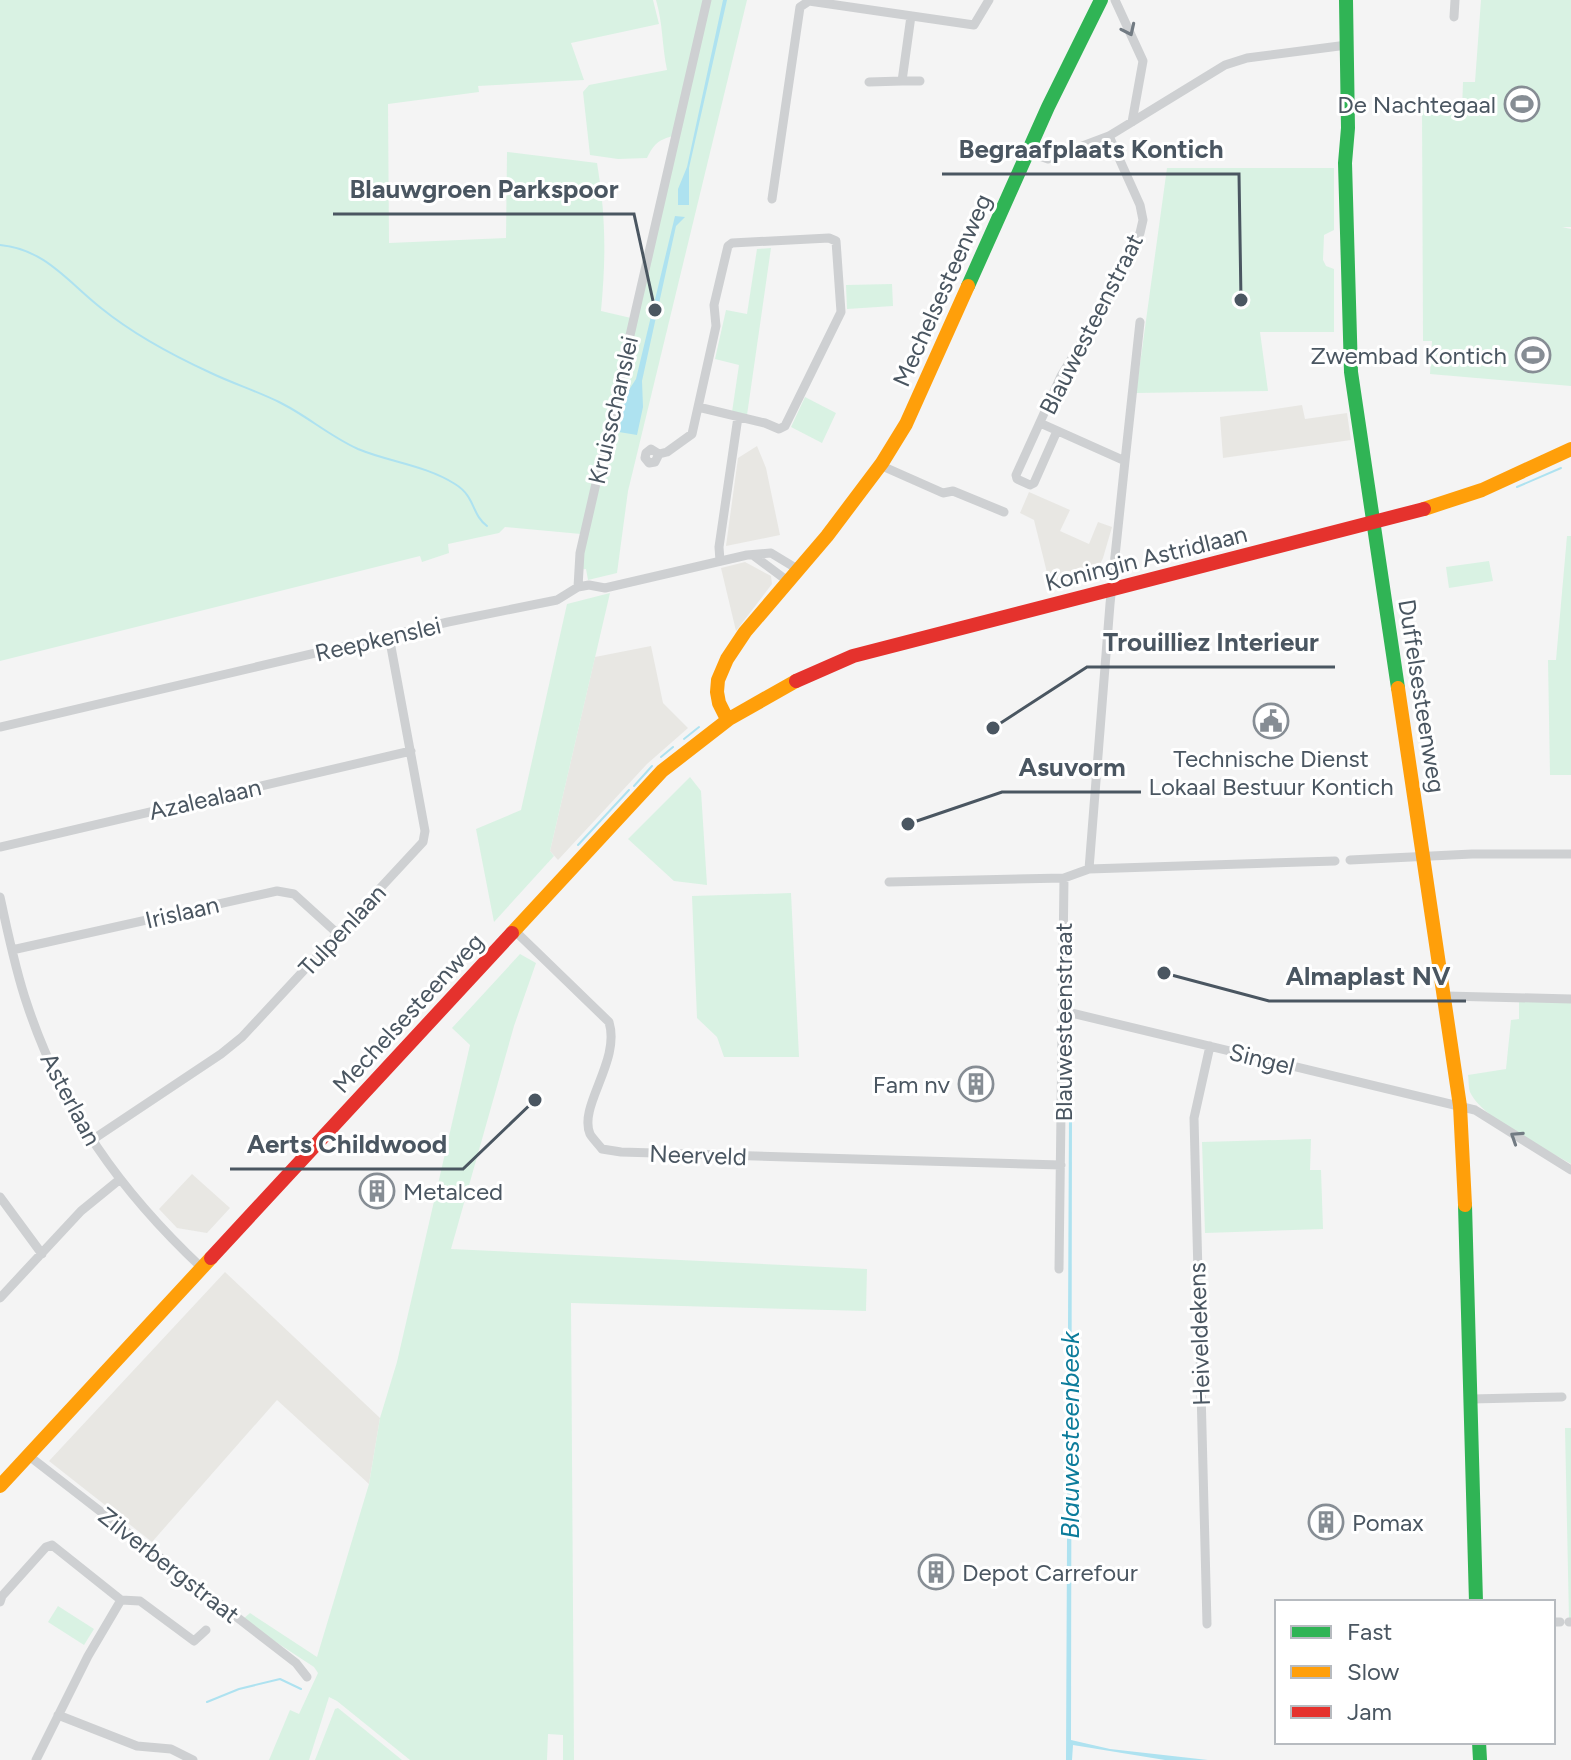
<svg xmlns="http://www.w3.org/2000/svg" width="1571" height="1760" font-family="Figtree,sans-serif">
<style>
.commercial{fill:#e8e7e3}
.green{fill:#d9f2e3}
.water{fill:#aee2f0}
.lines{fill:none;stroke-linecap:round;stroke-linejoin:round}
.stream{stroke:#aee2f0;stroke-width:2}
.street{stroke:#ced0d2;stroke-width:9}
.fast{stroke:#30b455;stroke-width:14}
.slow{stroke:#ff9f0a;stroke-width:14}
.jam{stroke:#e5322d;stroke-width:14}
.oneway{stroke:#727b83}
.labels{text-anchor:middle;dominant-baseline:central;stroke-width:6;stroke-linejoin:round;paint-order:stroke}
.poi-label{font-size:24px;fill:#4a5661;stroke:#fff;text-anchor:end}
.street-label{font-size:24px;fill:#4a5661;stroke:#fff}
.water-label{font-size:26px;font-style:italic;fill:#0c7c9b;stroke:#fff}
.leader{fill:none;stroke:#4a5661;stroke-width:3}
.callout-dot{fill:#4a5661;stroke:#fff;stroke-width:3}
.callout-label{font-size:26px;text-anchor:middle;font-weight:bold;fill:#4a5661;stroke:#fff;stroke-width:6;stroke-linejoin:round;paint-order:stroke}
</style>
<rect width="100%" height="100%" fill="#f4f4f4"/>
<path class="commercial" d="M1302,405L1305,419L1347,413L1351,440L1223,458L1220,417Z
M757,446L766,468L780,535L726,546L738,458Z
M1029,492L1070,510L1060,531L1089,544L1098,522L1112,527L1103,558L1095,575L1051,589L1034,520L1020,513Z
M745,562L771,576L772,584L736,631L721,568Z
M651,646L663,703L688,728L647,764L558,860L550,851L595,657Z
M192,1174L230,1208L207,1233L177,1228L159,1209Z
M225,1272L380,1418L369,1484L277,1400L152,1542L49,1461Z"/>
<path class="green" d="M0,0H653L659,24L571,43L584,80L478,86L479,92L388,104L389,243L506,238L507,152L597,163C606,217 606,257 601,311L631,318L581,534L505,527L499,533L448,544L449,553L422,562L420,556L0,661Z
M656,0H703L673,136C658,140 654,144 647,158L618,159L590,155L583,92L589,85L667,70C662,46 663,24 656,0Z
M707,0H747L628,491L617,573L588,580L586,569L577,570Z
M1481,0H1571V227H1562L1571,229V386L1430,374L1432,341H1423L1422,107L1462,110L1463,82H1475Z
M1167,168H1334V230L1324,235L1323,260L1326,266L1334,269V332H1260L1268,391L1136,393Z
M771,248L747,415L732,412L739,365L715,359L726,310L747,314L757,249Z
M892,284L893,306L847,309L846,285Z
M805,397L836,413L822,443L791,427Z
M1567,536H1571V775H1550L1548,660H1556Z
M1489,561L1493,581L1449,588L1446,567Z
M610,593L550,851L554,856L494,922L476,829L521,810L567,604Z
M690,777L701,791L707,885L674,881L628,839Z
M791,893L799,1057H724L717,1037L697,1018L692,896Z
M520,954L536,963L514,1026L451,1249L867,1269L866,1311L571,1303L574,1760H563V1735L548,1734L547,1760H410L337,1701L329,1697L309,1760H269L290,1710L299,1714L318,1673L314,1667L242,1620L250,1613L317,1657L369,1484L380,1418L397,1362L470,1045L452,1028Z
M1519,1000L1571,1001V1164C1547,1150 1483,1118 1471,1094C1468,1089 1469,1080 1468,1075L1506,1069L1511,1020L1519,1019Z
M1311,1139L1310,1170H1321L1323,1229L1205,1233L1202,1142Z
M1565,1428H1571V1619L1569,1620Z
M58,1606L94,1629L84,1645L48,1622Z
M338,1708L402,1760H315L335,1709Z"/>
<path class="water" d="M723,0H727L689,168V205H678V189L687,167Z
M675,216L685,217L676,226L642,381L643,407L637,435L619,432L625,396L636,379Z
M1069,1110L1072,1112L1071,1740L1110,1749L1208,1760H1165L1073,1745L1072,1760H1066Z"/>
<g class="lines">
<path class="stream" d="M0,245C45,249 68,282 101,308C133,334 174,356 211,373C234,384 257,391 279,402C306,415 329,436 358,449C389,462 425,465 455,484C476,497 471,514 487,526
M1517,487L1561,468
M684,739L699,727
M661,757L673,747
M634,786L652,766
M578,845L629,790
M207,1702L239,1689L280,1679L301,1689"/>
<path class="street" d="M1115,0L1143,61L1132,122
M1454,17L1455,0
M902,81H920
M869,82L902,81L911,16
M1028,152L1048,159L1109,136L1225,65L1247,58L1347,45
M772,199L800,7L809,1L974,25L989,0
M1040,423L1125,461L1110,604L1089,869
M1057,431L1034,483L1030,485L1017,479L1016,475L1061,376L1111,294L1140,233L1143,220L1140,205L1109,136
M659,454L651,449L646,453L645,458L649,463L655,462L659,454L667,452L692,434L716,326L714,305L728,246L732,243L829,238L836,241L841,312L785,426L779,429L765,423L698,407
M1125,461L1140,322
M882,466L943,493L953,491L1004,512
M754,556L789,582
M720,561L719,547L738,417
M578,587L580,553L707,0
M0,727L448,622L557,600L578,587L589,585L605,588L747,555L771,553L799,570
M0,847L411,751
M1350,860L1472,854H1571
M889,882L1064,878L1089,869L1335,861
M0,897C8,933 15,969 27,1004C62,1110 121,1192 202,1268
M514,930L609,1022C621,1061 578,1106 590,1134C593,1139 599,1145 602,1149L621,1152L1061,1165
M12,950L277,891L294,894L338,934
M1446,996L1571,999
M1063,1011L1475,1110L1571,1170
M92,1140L221,1054L242,1037L423,842L425,831L389,636
M0,1197L42,1254
M1059,1269L1064,878
M0,1298L81,1211L119,1180
M1471,1399L1562,1397
M29,1456L296,1663L307,1677
M0,1602L2,1596L46,1547L52,1545L121,1600L140,1601L194,1641L206,1630
M1553,1622H1560
M1569,1622H1571
M1207,1624L1194,1118L1210,1046
M58,1715L137,1746L171,1749L193,1760
M36,1760L88,1656L121,1600"/>
<path class="fast" d="M1346,0L1348,128L1345,163L1351,372L1398,688
M968,286L1048,107L1101,0
M1465,1205L1476,1602
M1479,1742L1480,1760"/>
<path class="slow" d="M1424,509L1482,490L1571,449
M1398,688L1460,1106L1465,1205
M727,719L719,703L717,692L718,680L727,659L745,632L827,536L882,463L906,424L968,286
M512,933L662,771L729,719L796,681
M0,1486L211,1258"/>
<path class="jam" d="M796,681L853,656L1424,509
M211,1258L512,933"/>
</g>
<defs><path id="oneway-chevron" d="M-2-3.5L2.5 0L-2 3.5" fill="none" stroke-width="1.6" stroke-linecap="round" stroke-linejoin="round" transform="scale(2)"/></defs>
<g class="oneway">
<use href="#oneway-chevron" transform="translate(1129 30) rotate(65)"/>
<use href="#oneway-chevron" transform="translate(1516 1137) rotate(-147)"/>
</g>
<defs>
<g id="stadium-ring" transform="scale(1.8)"><circle r="9.5" fill="#fff" stroke="#868d94" stroke-width="1.5"/><path d="M0-5a6.5 5 0 1 0 0 10a6.5 5 0 1 0 0-10ZM-3.5-1.8h7v3.6h-7Z" fill="#868d94"/></g>
<g id="civic-ring" transform="scale(1.8)"><circle r="9.5" fill="#fff" stroke="#868d94" stroke-width="1.5"/><path d="M-.6-6.5H3V-4.5H.6V-3L4-1V1h2V6H-6V1h2V-1L-.6-3ZM-1.2 2.5V6h2.4V2.5Z" fill="#868d94"/></g>
<g id="building-ring" transform="scale(1.8)"><circle r="9.5" fill="#fff" stroke="#868d94" stroke-width="1.5"/><path d="M-4-6H4V6H1V3H-1V6H-4ZM-2.5-4.3h1.7v1.8h-1.7ZM.8-4.3h1.7v1.8H.8ZM-2.5-1h1.7V.8h-1.7ZM.8-1h1.7V.8H.8Z" fill="#868d94"/></g>
</defs>
<g fill-rule="evenodd">
<use href="#stadium-ring" x="1522" y="104"/>
<use href="#stadium-ring" x="1533" y="355"/>
<use href="#civic-ring" x="1271" y="721"/>
<use href="#building-ring" x="976" y="1084"/>
<use href="#building-ring" x="377" y="1191"/>
<use href="#building-ring" x="1326" y="1522"/>
<use href="#building-ring" x="936" y="1572"/>
</g>
<g class="labels">
<g class="poi-label">
<text x="1496" y="104">De Nachtegaal</text>
<text x="1507" y="355">Zwembad Kontich</text>
<text x="1271" y="758" text-anchor="middle">Technische Dienst<tspan x="1271" dy="28">Lokaal Bestuur Kontich</tspan></text>
<text x="950" y="1084">Fam nv</text>
<text x="403" y="1191" text-anchor="start">Metalced</text>
<text x="1352" y="1522" text-anchor="start">Pomax</text>
<text x="962" y="1572" text-anchor="start">Depot Carrefour</text>
</g>
<g class="street-label">
<text transform="translate(942 290) rotate(-66)">Mechelsesteenweg</text>
<text transform="translate(1091 324) rotate(-63)">Blauwesteenstraat</text>
<text transform="translate(613 410) rotate(-77)">Kruisschanslei</text>
<text transform="translate(1146 558) rotate(-14)">Koningin Astridlaan</text>
<text transform="translate(378 639) rotate(-13)">Reepkenslei</text>
<text transform="translate(1422 696) rotate(81)">Duffelsesteenweg</text>
<text transform="translate(205 799) rotate(-13)">Azalealaan</text>
<text transform="translate(182 912) rotate(-13)">Irislaan</text>
<text transform="translate(342 930) rotate(-47)">Tulpenlaan</text>
<text transform="translate(408 1013) rotate(-47)">Mechelsesteenweg</text>
<text transform="translate(1063 1022) rotate(-90)">Blauwesteenstraat</text>
<text transform="translate(1262 1059) rotate(14)">Singel</text>
<text transform="translate(71 1099) rotate(62)">Asterlaan</text>
<text transform="translate(698 1155) rotate(2)">Neerveld</text>
<text transform="translate(1199 1334) rotate(-92)">Heiveldekens</text>
<text transform="translate(169 1565) rotate(38)">Zilverbergstraat</text>
</g>
<g class="water-label">
<text transform="translate(1070 1435) rotate(-90)">Blauwesteenbeek</text>
</g>
</g>
<path class="leader" d="M1241 300L1239 174H942M655 310L634 214H333M993 728L1087 667H1335M908 824L1002 792H1141M1164 973L1269 1001H1466M535 1100L463 1169H230"/>
<g class="callout-dot">
<circle cx="1241" cy="300" r="8"/>
<circle cx="655" cy="310" r="8"/>
<circle cx="993" cy="728" r="8"/>
<circle cx="908" cy="824" r="8"/>
<circle cx="1164" cy="973" r="8"/>
<circle cx="535" cy="1100" r="8"/>
</g>
<g class="callout-label">
<text x="1091" y="158">Begraafplaats Kontich</text>
<text x="484" y="198">Blauwgroen Parkspoor</text>
<text x="1211" y="651">Trouilliez Interieur</text>
<text x="1072" y="776">Asuvorm</text>
<text x="1368" y="985">Almaplast NV</text>
<text x="347" y="1153">Aerts Childwood</text>
</g>
<rect x="1275" y="1600" width="280" height="144" fill="#ffffff" stroke="#b7bbc0" stroke-width="2"/>
<rect x="1291" y="1626" width="40" height="12" fill="#30b455" stroke="#b7bbc0" stroke-width="2"/>
<text x="1347" y="1640" font-size="24" fill="#4a5661">Fast</text>
<rect x="1291" y="1666" width="40" height="12" fill="#ff9f0a" stroke="#b7bbc0" stroke-width="2"/>
<text x="1347" y="1680" font-size="24" fill="#4a5661">Slow</text>
<rect x="1291" y="1706" width="40" height="12" fill="#e5322d" stroke="#b7bbc0" stroke-width="2"/>
<text x="1347" y="1720" font-size="24" fill="#4a5661">Jam</text>
</svg>
